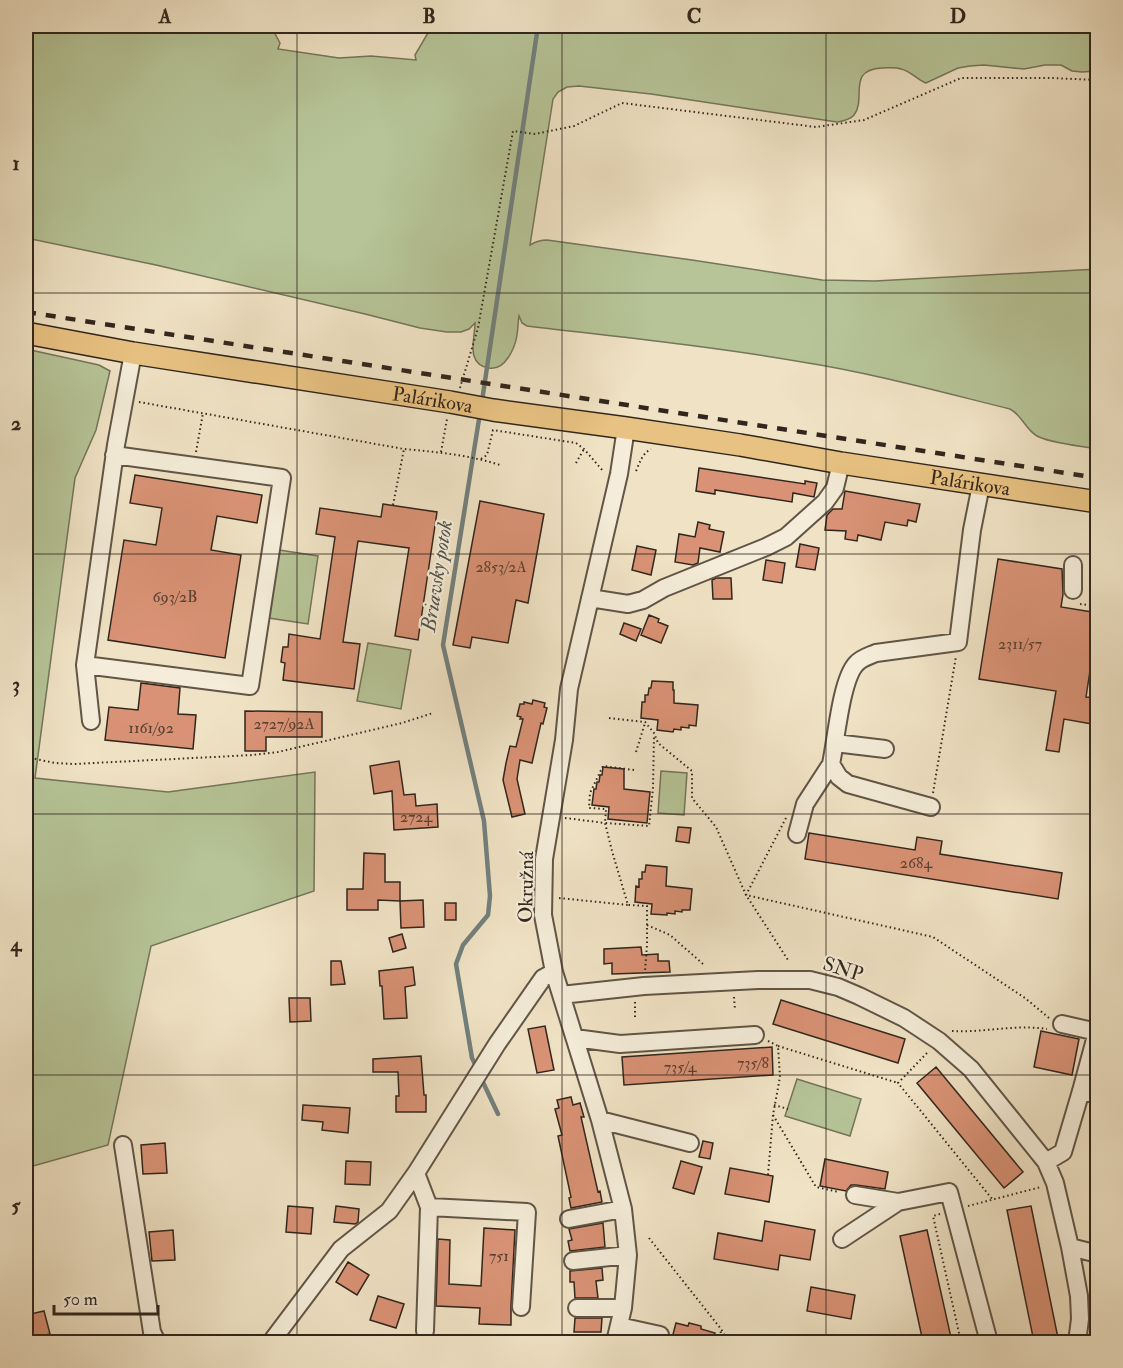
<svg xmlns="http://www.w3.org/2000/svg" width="1123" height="1368" font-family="'IM FELL Double Pica',serif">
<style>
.green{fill:#b6c497;stroke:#74755a;stroke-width:1.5}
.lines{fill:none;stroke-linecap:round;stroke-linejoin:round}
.stream{stroke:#72807e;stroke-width:4.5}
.building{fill:#d99275;stroke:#31261d;stroke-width:1.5}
.minor-casing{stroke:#615547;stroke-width:20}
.major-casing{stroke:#31261d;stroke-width:24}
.path{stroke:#31261d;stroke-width:2;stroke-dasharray:1.5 3;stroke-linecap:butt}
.minor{stroke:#f5edd9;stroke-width:16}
.major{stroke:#e8c282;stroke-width:21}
.rail{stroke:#31261d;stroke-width:4.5;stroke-dasharray:10 10;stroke-linecap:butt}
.grid{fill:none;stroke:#31261d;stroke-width:1.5;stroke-opacity:0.55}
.labels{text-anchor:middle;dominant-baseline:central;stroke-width:4.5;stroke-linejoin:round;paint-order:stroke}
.number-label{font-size:16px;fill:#5b4133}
.street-label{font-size:20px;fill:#31261d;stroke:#f5edd9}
.water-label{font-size:21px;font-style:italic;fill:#52534d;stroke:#f5edd9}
.neatline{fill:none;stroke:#31261d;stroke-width:2}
.grid-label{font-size:20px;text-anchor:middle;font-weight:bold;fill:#31261d}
</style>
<rect width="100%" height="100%" fill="#f0e3c5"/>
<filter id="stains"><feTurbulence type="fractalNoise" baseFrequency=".00333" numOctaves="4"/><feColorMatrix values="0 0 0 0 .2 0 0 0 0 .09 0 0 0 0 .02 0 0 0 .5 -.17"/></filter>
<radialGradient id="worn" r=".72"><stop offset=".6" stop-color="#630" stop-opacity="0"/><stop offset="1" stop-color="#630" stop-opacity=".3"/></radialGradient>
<path class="green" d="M26,26H254L274,32L280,43L278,49L339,58L371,56L416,60L415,55L432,26H1097V71L1082,72L1072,71L1061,65H1045L1024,69L984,65L970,66L958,68L926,83C917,80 911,71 901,69C895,67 889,68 882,68C846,70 867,98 854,115C850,120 843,121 837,122L651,94L579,86L567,87L558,92L553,99L530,245C535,242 539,240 547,240L692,260L822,280L875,281L1097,269V449C1082,446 1049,443 1037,436C1025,429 1022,415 1010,409C941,392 872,373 802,362C711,346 618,337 527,326L522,323L519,316C518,322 518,329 517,335C515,348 505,371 489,368C482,367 476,363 474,356C471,347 475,333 475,323L469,329L461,332H447L420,328L365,314L156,265L26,238Z
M26,349L99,365L110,371L96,430L75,478L35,778L168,792L315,772L314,891L151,946L108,1145L26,1168Z
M279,550L318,556L308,624L269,618Z
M368,643L411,650L401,709L357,701Z
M661,771L687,773L684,815L658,813Z
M797,1079L861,1099L850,1136L785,1116Z"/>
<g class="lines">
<path class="stream" d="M482,401L538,26
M477,1068L472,1058L456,964L463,945L488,915L490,896L484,821L443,645L480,413
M481,1078L498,1114"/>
</g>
<path class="building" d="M699,468L805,484V481L817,483L814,497L793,493L792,502L715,490V494L696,491Z
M135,475L262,495L257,523L217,516L211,550L241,555L225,658L108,640L124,540L156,545L162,508L130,503Z
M845,491L920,504L916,522L908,520L907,526L885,522L881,540L858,535L857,541L845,539L846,531L825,530L827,515L833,509H842Z
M480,501L544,514L528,603L516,600L508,643L472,637L470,648L453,645Z
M383,504L437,512L418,640L395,636L409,548L358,541L343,642L360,644L354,689L283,680L285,663L281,662L283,647H288L289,634L320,639L335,537L316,534L320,508L381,517Z
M698,522L710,525L709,529L724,532L720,552L700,548L698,563L693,565L675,562L679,534L695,537Z
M800,544L819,548L815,570L796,567Z
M637,546L656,550L651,575L632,570Z
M998,559L1062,569L1063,594L1061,607L1098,613V651H1093L1086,697L1098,698V725L1064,719L1059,752L1046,750L1056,691L979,679Z
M766,560L785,563L782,583L763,580Z
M716,578H731L732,599H713L712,580Z
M649,615L659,619L658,622L668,626L661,643L641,635Z
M624,623L641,629L636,641L620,634Z
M652,681L673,682V690H674V703L698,705L696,726L689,725V728L681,727V730L674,729L673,732L657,730L658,720L641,718L642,702H645V695H648L649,688H651Z
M141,683L180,688L178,714L196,715L193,749L105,740L109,707L138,710Z
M533,700L545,703L544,707L547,708L543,724L541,723L532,763L520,760L517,779L525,814L512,817L503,780L506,763L510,746L516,747L523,719H520L521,717L517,716L520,704H524V702L532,704Z
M245,711L322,712V737H266V751H245Z
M399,761L404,795L415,794L416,806L437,804L438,827L394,830L392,791L374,794L370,766Z
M603,767L624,769V789L650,792L647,823L608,819L609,807L592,805L594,789H596L597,782H599L600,775H602Z
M678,827L691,828L689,843L676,841Z
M809,833L915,850L917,837L942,841L940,854L1062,873L1058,899L805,859Z
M364,853L385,854V882H400V901L378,900V910H347V889H363Z
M646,865L667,867L666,886L692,889L690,910H682V912L675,911V914L667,913V915L651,914L652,904L635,902L636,886L639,887V879H642V872H645Z
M423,900L424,927L401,928L400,901Z
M445,903H456V920H445Z
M402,934L406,948L393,952L389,938Z
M641,947L642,955L658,954V961H669L670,972L612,974V963L604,964V949Z
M331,961H341L345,984L331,985Z
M413,967L415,985L405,987L407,1018L384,1019L382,986H380L379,971Z
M289,998H310L311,1021L290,1022Z
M781,1000L905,1039L898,1063L773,1024Z
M545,1026L554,1070L537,1073L528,1029Z
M1041,1031L1079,1039L1072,1075L1034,1067Z
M772,1047L773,1075L624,1085L622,1057Z
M421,1056L424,1095H426V1112H396V1096H399L398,1072H373V1059Z
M936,1067L1023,1172L1004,1188L917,1083Z
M571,1097L573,1105L580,1103L584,1117H581L598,1192L600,1191L602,1202L571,1208L569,1198L571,1197L558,1136L562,1135L555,1109L559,1108L557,1100Z
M303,1105L350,1108L348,1133L322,1130L323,1122L302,1120Z
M703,1141L713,1143L710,1159L699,1157Z
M165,1143L167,1173L143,1174L141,1145Z
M825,1159L888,1172L885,1189L856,1185H851L846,1191L820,1186Z
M346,1161L371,1162L370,1185L345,1184Z
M681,1161L702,1167L694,1194L673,1188Z
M730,1168L773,1176L769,1202L725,1194Z
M288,1206L313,1208L311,1234L286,1232Z
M336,1206L359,1209L358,1222L355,1224L334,1222Z
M1031,1206L1058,1338L1034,1342L1007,1210Z
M765,1221L815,1230L810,1260L780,1255L778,1270L714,1259L718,1233L762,1241Z
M603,1223L605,1247L570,1251L568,1241L572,1240L569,1229Z
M484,1228L515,1230L511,1306V1325L479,1324L480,1308L436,1306L438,1239L450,1240L449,1284L481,1286Z
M173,1230L175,1260L152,1261L149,1232Z
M927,1230L952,1342H923L900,1236Z
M348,1262L369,1275L357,1295L336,1282Z
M602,1268L603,1280L596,1281L598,1298H575L574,1282H570V1271Z
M811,1287L855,1295L851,1319L807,1311Z
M378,1296L404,1304L396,1328L370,1320Z
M44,1311L50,1334L26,1339V1315Z
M575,1318H602L601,1332H574Z
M676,1323L688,1326L689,1323L701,1326V1329L715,1333L713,1342H671Z"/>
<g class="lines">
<g class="minor-casing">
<path id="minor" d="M114,455L282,478L250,686L85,665L116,445L133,353
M1073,590V565
M590,598L628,604L643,600L664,588L766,547L786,537L825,502L835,488L841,463
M85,665L91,721
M835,743L885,749
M931,807L848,784L839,777L831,764C836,741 841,680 856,664C861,658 869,656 876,653L958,642L972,530L981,485
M797,834L805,804L831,764
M561,995L644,986L758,980H810L838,987L859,996L904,1018L939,1041L971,1069L1046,1162L1055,1183L1070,1247L1079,1296L1080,1319L1077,1342
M575,1038L620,1044L755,1035
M1081,1091L1098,1095
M600,1120L690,1143
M123,1145L152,1332L157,1342
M1046,1162L1063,1152L1081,1091L1097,1032L1062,1024
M416,1173L429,1207L527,1212L521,1307
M855,1195L898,1202
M569,1219L623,1209
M842,1239L898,1202L949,1192L989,1342
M1070,1247L1098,1254
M573,1261L628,1255
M577,1308H623
M619,1326L660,1335
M425,1331L429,1207
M271,1342L341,1249L389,1211L416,1173L497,1044L543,978L554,972
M615,1342L623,1308L628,1255L623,1209L600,1120L554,972L543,915L544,859L564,740L569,689L619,474L626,428"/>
</g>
<g class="major-casing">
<g id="major">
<path id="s1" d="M26,333L133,353L450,402L493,410L626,428L740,445L841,463L1098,502"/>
</g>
</g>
<path class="path" d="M460,388L478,328L513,131L535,134L574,126L622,103L816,127L864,120L961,78H1051L1098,80
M139,402L404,449C437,452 469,455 500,465
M196,452L203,413
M441,452L447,419
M481,459L487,455L493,430L576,443L584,449L603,471
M576,463L584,449
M636,471C640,462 642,454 651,449
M393,505L404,449
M1080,604L1098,606
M609,718L645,722L654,733L658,743L692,771V798L716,827L746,895L788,960
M636,752L645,723
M26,757L55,763L74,764L253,755L278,752L402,723L433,713
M634,770L603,766L590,793L589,808L606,809L605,823L649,826L653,788L654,736
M933,793L956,656
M565,818L605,823L612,851L628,905L647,906V945L645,971
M786,818L746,895L933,937L1025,998L1049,1018
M559,898L628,905
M647,925L670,935L703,964V967
M734,997L735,1010
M635,1002V1017
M952,1031C984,1033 1013,1024 1047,1029
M768,1041L778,1046L780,1077L773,1115L768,1175
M778,1046L898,1083
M927,1053L898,1083L993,1200
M774,1105L788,1109
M773,1115L816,1187L839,1192
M968,1206L1041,1187
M940,1214L933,1216L961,1342
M649,1238L721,1329L729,1342
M1093,1285L1098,1277
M720,1342L721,1329"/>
<use href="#minor" class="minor"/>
<use href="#major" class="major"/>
<path class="rail" d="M26,312L1098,478"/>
</g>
<path class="grid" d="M297,26V1342M562,26V1342M826,26V1342M26,293H1098M26,554H1098M26,814H1098M26,1075H1098"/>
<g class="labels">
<g class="number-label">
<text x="501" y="567">2853/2A</text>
<text x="175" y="597">693/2B</text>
<text x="1020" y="644">2311/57</text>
<text x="284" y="724">2727/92A</text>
<text x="151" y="728">1161/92</text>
<text x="416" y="817">2724</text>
<text x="916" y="863">2684</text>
<text x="753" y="1063">735/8</text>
<text x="680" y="1067">735/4</text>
<text x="499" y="1256">751</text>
</g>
<g class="street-label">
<text stroke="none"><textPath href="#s1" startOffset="412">Palárikova</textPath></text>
<text stroke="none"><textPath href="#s1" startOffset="956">Palárikova</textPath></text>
<text transform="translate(526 887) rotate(-89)">Okružná</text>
<text transform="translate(843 969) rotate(18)">SNP</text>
</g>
<g class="water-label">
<text transform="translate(437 576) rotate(-81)">Briavsky potok</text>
</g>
</g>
<rect width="1123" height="1368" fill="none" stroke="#f0e3c5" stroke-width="66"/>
<path d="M54 1305v9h104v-9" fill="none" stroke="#31261d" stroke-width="3"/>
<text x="63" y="1305" font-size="18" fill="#31261d" stroke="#f5edd9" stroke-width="4.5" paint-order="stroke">50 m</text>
<rect x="33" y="33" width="1057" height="1302" class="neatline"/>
<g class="grid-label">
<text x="165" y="23">A</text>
<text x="429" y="23">B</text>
<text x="694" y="23">C</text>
<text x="958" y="23">D</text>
<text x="16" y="170">1</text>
<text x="16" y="430">2</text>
<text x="16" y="691">3</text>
<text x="16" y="951">4</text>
<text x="16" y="1212">5</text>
</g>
<rect width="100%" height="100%" filter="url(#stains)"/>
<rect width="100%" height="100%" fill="url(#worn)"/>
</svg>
